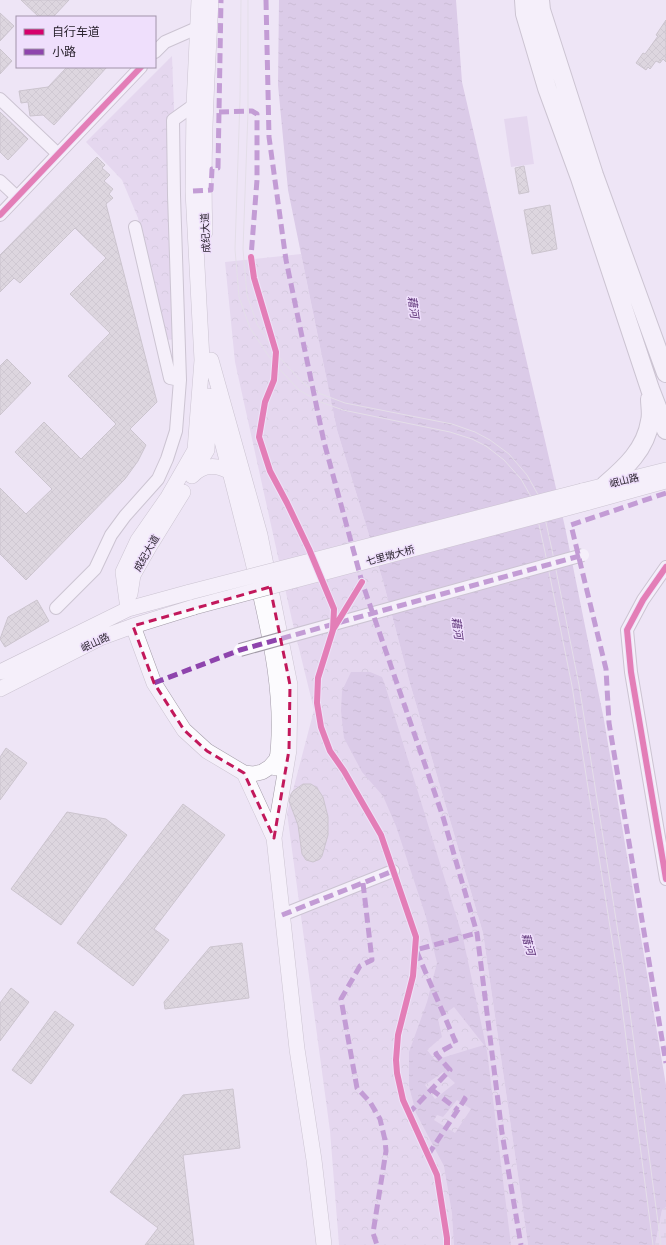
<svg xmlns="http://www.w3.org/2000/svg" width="666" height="1245" font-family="'Noto Serif','Noto Sans SC',serif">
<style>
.grass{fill:#d9c6e7}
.wetland{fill:url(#wetland-marsh)}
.park{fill:url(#park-crowns)}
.water{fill:url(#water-ripples);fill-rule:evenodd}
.building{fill:url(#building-cross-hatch);stroke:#a09b9d}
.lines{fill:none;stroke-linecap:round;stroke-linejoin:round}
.minor-casing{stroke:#a29ba7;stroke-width:14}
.major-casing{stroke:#a29ba7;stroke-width:16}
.highway-casing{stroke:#a29ba7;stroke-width:20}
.minor{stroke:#fcfbfe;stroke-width:12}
.major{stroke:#fcfbfe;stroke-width:15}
.highway{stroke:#fcfbfe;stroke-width:18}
.tram{stroke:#d7d5d9;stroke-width:1}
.minor-bridge-casing{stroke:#a29ba7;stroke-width:14;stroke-linecap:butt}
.major-bridge-casing{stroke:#a29ba7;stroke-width:16;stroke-linecap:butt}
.minor-bridge{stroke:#fcfbfe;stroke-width:12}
.major-bridge{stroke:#fcfbfe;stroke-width:15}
.quiet{stroke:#8e44ad;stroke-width:5;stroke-dasharray:10 5;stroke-linecap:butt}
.cycleway-casing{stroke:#efdffc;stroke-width:8}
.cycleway{stroke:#d6006c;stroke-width:6}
.marked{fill:none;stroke:#c2185b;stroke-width:3;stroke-dasharray:8 5;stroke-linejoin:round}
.labels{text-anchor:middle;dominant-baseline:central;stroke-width:3;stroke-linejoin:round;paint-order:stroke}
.street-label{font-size:10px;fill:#2b242f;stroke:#efdffc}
.water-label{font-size:11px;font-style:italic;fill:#5e3378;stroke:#efdffc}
</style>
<defs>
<pattern id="wetland-marsh" width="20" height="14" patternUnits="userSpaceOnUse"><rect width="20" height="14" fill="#d9c6e7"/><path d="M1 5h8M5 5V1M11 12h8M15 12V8" fill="none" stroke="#baaac6"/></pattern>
<pattern id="park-crowns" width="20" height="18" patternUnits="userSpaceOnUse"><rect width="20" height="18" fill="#d9c6e7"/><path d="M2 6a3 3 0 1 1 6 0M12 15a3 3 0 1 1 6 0" fill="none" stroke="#baaac6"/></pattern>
<pattern id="water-ripples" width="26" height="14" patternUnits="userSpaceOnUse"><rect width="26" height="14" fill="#c4aad7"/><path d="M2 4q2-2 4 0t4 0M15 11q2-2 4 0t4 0" fill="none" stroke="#9f8aaf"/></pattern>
<pattern id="building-cross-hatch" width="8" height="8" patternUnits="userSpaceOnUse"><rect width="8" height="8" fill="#c8c3c4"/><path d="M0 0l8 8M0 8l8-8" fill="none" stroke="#aca7a9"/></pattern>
</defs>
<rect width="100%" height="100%" fill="#eee5f6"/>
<path class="grass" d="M527,116L534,164L511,167L504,119Z"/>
<path class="wetland" d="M666,1207V1245H655L662,1210Z"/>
<path class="park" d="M172,56L183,339L165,340L138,218L122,180L86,142Z
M301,254L337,430L383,581L409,680L483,933L528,1245H339L330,1131L287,813L314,710L292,620L235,362L225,262Z"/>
<path class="water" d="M279,0H456L462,82L565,527L604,720L666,1085V1207L662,1210L655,1245H528L483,933L409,680L383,581L337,430L288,190L278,85Z
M351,672H370L382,677L385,685L463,938L487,1051L511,1245H454L452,1213L444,1166L416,1113L409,1086V1052L427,1002L437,963L426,917L396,826L383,796L362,772L344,738L341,711L342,691ZM454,1007L484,1045L435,1060L427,1050L442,1037L438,1019ZM443,1072L455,1083L435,1099L425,1085ZM457,1100L471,1109L455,1133L434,1120L437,1115L443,1117Z"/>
<path class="building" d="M21,0H69L53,17H39Z
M0,13L14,26L0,41Z
M666,20V62L663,59L660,63L656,61L650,69L648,67L646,70L636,63L643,53L645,54L658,36L656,35Z
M0,49L12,61L0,74Z
M67,67H107L54,125L43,115L30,116L28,102L21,103L19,91L48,87Z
M0,112L28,139L8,160L0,152Z
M97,157L105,165L102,168L110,175L104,181L113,189L109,194L113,198L106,204L157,402L130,429L146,445L138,461L125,479L26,580L0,554V488L26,514L52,489L15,452L44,422L81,459L116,424L68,376L110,333L70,294L106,258L75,228L20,283L14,278L0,292V255Z
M524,166L529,192L519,194L515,168Z
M550,205L557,249L532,254L524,210Z
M7,359L31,383L0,415V366Z
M37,600L49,621L5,647L0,639L8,617Z
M6,748L27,763L0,800V757Z
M303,784H311L317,788L323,797L328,817V835L322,856L320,859L313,862L306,860L302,854L298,825L289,801L291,794L293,791Z
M183,804L225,835L154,929L169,940L133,986L77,943Z
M67,812L106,819L127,835L61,925L11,889Z
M242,943L249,998L165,1009L164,1002L210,947Z
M11,988L29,1002L0,1041V1003Z
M55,1011L74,1025L31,1084L12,1070Z
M233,1089L240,1148L183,1155L194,1245H145L158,1228L110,1192L183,1095Z"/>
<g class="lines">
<g class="minor-casing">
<path id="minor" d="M155,52L165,42L197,28
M0,99L58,154
M0,181L17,197
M0,215L141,67
M135,227L170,378L180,380
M666,567L643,600L627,630L631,672L666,879
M56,608L95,569L111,535L125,516L158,479L167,459L176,431L180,380L174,195L173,120L194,105
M282,915L393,871"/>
</g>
<g class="major-casing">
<path id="major" d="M205,232C202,155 207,77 211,0
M211,360L260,535L290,685L289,750L274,838L297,1049L314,1160L324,1245
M213,408C227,458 239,508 252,558C268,626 287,699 276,768
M195,469L207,450L209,396
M192,476C203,464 218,464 231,473
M582,491L666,470
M586,503L666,481
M130,594L133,575L149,547L183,492
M128,609L123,572L138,540L168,497L195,450L202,360L193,191L194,105L199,0
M133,626L154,683L184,730L207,751L244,773L253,774L262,772L270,767L276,760L278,754
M0,672L128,609L190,592
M0,689L100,638L133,626L194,607
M244,773L274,838"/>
</g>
<g class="highway-casing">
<path id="highway" d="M524,0L525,14L547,88L580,178L650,389L666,430
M540,0L541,10L594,175L666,373
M605,485C625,468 646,449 650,421C652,414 650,406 650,399"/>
</g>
<use href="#minor" class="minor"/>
<use href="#major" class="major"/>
<use href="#highway" class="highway"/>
<path class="tram" d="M241,0L240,99L235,249L239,297L250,328L272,361L299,390L318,401L343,410L450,432L472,439L486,446L504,460L521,479L534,502L545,552L572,686L619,984L653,1245
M248,0V112L243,249L247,295L257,324L278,356L304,384L321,394L345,403L452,424L475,432L490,440L509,454L527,475L541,500L552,550L579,685L626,983L661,1245"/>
<g class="minor-bridge-casing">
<path id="minor-bridge" d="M240,650L583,555"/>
</g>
<g class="major-bridge-casing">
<path id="major-bridge" d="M190,592L582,491
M194,607L586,503"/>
</g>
<use href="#minor-bridge" class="minor-bridge"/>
<use href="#major-bridge" class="major-bridge"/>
<path class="quiet" d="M266,0L269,137L286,260L324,442L362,582L443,817L477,933L502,1133L521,1245
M219,112L252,111L257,114V180L251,257
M193,191L211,190L212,169L218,168L221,0
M666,493L571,525L606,669L609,723L666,1063
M154,683L240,650L583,555
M363,883L372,960L360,966L341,999L357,1088L370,1102L380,1119L385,1140L386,1151L373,1233L377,1245
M282,915L393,871
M431,1089L458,1110
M408,1114L450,1070L436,1054L456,1043L416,950L477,933
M428,1155L465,1099L460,1096"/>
<g class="cycleway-casing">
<path id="cycleway" d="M0,215L141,67
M251,257L254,278L276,352L274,380L265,402L259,437L270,471L287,503L309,549L334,609L333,630L318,678L317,703L321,727L330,751L344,771L381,835L416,937L413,976L398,1035L396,1060L397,1073L403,1100L437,1175L447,1238V1245
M666,567L643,600L627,630L631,672L666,879
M334,628L362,582"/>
</g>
<use href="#cycleway" class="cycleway"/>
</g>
<path d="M0 0H666V1245H0ZM270,587L290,685L289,750L274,838L244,773L207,751L184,730L154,683L133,626Z" fill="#eee5f6" fill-opacity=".55" fill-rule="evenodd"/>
<path class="marked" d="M270,587L290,685L289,750L274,838L244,773L207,751L184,730L154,683L133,626Z"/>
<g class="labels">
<g class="street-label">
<text transform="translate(205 233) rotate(-93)">成纪大道</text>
<text transform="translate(624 480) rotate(-14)">岷山路</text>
<text transform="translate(146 553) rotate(-60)">成纪大道</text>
<text transform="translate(390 555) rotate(-15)">七里墩大桥</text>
<text transform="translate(95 642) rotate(-25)">岷山路</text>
</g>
<g class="water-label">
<text transform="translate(414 307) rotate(82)">藉河</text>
<text transform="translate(458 628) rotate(82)">藉河</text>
<text transform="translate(529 944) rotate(75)">藉河</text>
</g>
</g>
<rect x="16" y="16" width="140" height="52" fill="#efdffc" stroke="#a194aa"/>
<rect x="24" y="29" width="20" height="6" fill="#d6006c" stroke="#a194aa"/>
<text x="52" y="36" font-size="12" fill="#2b242f">自行车道</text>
<rect x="24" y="49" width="20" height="6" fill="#8e44ad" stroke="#a194aa"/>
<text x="52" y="56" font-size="12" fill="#2b242f">小路</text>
</svg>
